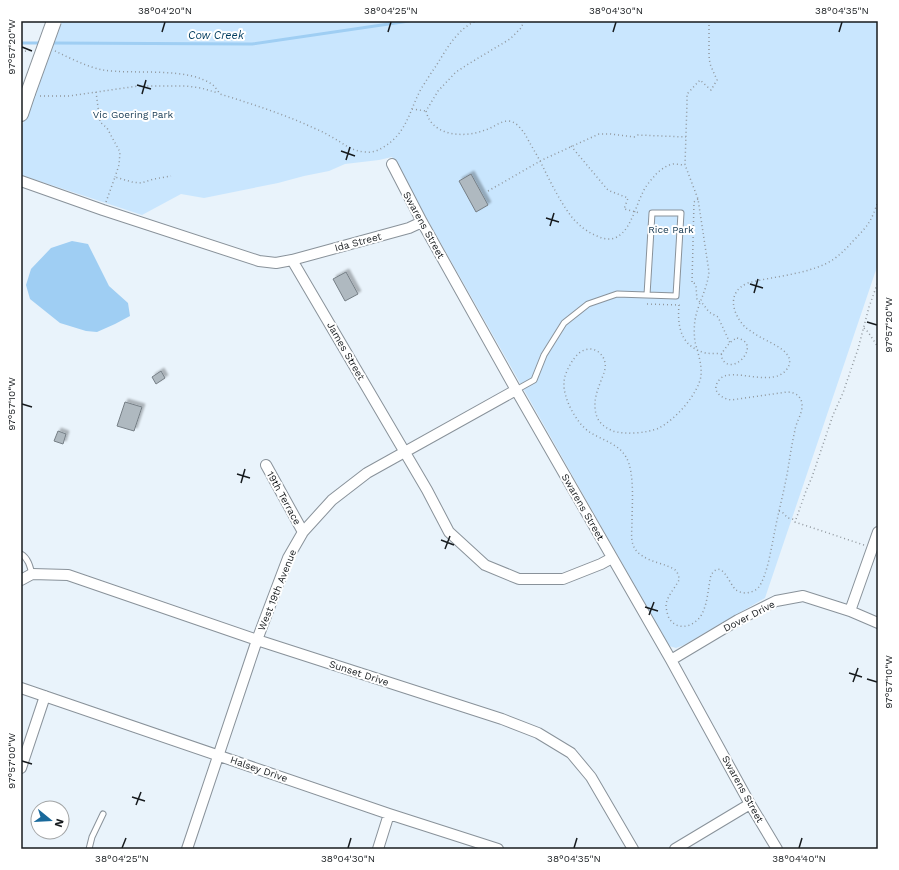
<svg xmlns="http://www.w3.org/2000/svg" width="899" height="870" font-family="'Work Sans',sans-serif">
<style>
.green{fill:#c9e6fe}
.water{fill:#9fcef3}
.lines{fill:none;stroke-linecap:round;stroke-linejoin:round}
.stream{stroke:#9fcef3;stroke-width:3}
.building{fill:#afb9c0;stroke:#767f86;filter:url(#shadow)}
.lane-casing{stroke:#89929a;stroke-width:7}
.street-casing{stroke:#89929a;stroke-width:12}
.secondary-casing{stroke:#89929a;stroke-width:16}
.path{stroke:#90979d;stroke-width:1.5;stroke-dasharray:1 3;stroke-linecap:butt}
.lane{stroke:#fff;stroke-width:5}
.street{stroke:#fff;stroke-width:10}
.secondary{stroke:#fff;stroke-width:14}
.secondary-bridge-casing{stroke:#89929a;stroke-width:16;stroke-linecap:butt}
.secondary-bridge{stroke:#fff;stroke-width:14}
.ticks{fill:none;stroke:#171b1e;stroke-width:1.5}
.labels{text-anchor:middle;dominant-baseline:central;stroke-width:4;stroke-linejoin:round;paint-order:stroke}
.park-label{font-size:10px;fill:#133750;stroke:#fff}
.street-label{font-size:10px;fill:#171b1e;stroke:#fff}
.water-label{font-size:11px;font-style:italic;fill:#013c5e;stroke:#fff}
.neatline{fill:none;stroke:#171b1e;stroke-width:1.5}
.ticks-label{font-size:10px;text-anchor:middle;fill:#171b1e}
</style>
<defs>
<filter id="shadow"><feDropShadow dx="3" dy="-3" stdDeviation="1" flood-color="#0004"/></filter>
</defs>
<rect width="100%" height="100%" fill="#e9f3fb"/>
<path class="green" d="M60,21H329L331,22L332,21H878V264L765,598L684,645L676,648L669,646L392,157L379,160L345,164L329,171L304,176L278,183L204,198L181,194L142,215L21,175V129Z"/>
<path class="water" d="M72,241L88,244L109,286L128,303L130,316L115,324L97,332L86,331L60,323L30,299L26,285L31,269L51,248Z"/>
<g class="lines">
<path class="stream" d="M21,43H41
M51,43L252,44L409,21"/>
</g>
<path class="building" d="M471,174L488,205L476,212L459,181Z
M346,272L358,294L345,301L333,279Z
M161,371L165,378L156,384L152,377Z
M125,402L142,407L134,431L117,426Z
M58,431L66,434L63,444L54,441Z"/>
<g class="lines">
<g class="lane-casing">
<path id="lane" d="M516,390L534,380L544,355L564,323L588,304L617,294L676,296L681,213H652L647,295
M21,554C28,558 30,566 32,574
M89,849L92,837L103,814"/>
</g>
<g class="street-casing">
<path id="street" d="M392,164L422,222L516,390L671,660L750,804L777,849
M21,181L103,210L259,261L276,263L292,260L409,228L422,222
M292,260L427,490L449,532L485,565L519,579H563L601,564L612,558
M266,465L303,532
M21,580L32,574L68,575L257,640L502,719L538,733L571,753L591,777L633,849
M850,611L878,532
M671,660L738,620L776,601L803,596L850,611L878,623
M21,688L389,814L498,849
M21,768L45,696
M187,849L257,640L288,558L303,532L332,500L367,473L516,390
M378,849L389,814
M675,849L750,804"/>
</g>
<g class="secondary-casing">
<path id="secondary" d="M21,114L28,93"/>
</g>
<path class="path" d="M524,21L521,28L510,39L470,63L456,72L438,91L426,111C432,137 465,138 485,130C493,128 500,121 508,121C516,121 521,129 525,134C530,144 536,153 541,163C550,181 559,200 571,216C578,225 587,232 597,236C627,250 633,211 643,192C646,185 652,179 657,173C662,169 667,165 673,164C677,164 681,165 685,165
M709,21V56L710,64L717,80L711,90L700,80L687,94V103L685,165L698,199L709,272C707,290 698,303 695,320C694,327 694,335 695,342C698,353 702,364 701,376C698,394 676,419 659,428C648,433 625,435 613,431C606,428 600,424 597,417C592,403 597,391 602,378C604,373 606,368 605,363C604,354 594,346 585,350C580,351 576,356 573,360C569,366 564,375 564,383C563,398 576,422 588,431C601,440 618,443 626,457C635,472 632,505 632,522C632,531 630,541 635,549C641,558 655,562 665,565C669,567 674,568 676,571C678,573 679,577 679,580C675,588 668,595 666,604C666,608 667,612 668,616C675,632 694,628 702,614C708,602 708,588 711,575C722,558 729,584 736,590C739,592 743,593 747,593C751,592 755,591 758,588C767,577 771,549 774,535C778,513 784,492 788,469C790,456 792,443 795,430C796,422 803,413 802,404C801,395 794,392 787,392L731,400C720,398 710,390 720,379C731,366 773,389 787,369C798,353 772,344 762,338C756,335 751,331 746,328C732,314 726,292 748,283C774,276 812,274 834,259C842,253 848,247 854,240C868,226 872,220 878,201
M55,51C70,58 87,67 103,70C133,75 190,66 214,86C216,88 218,91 220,94C249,103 277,112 305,124C313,128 322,131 330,136C342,142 350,151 365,152C371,153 377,151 382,148C407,134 409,111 421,89C426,81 431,73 436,66C446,50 457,29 476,21
M21,52L31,50
M96,92L100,122L107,128L120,152L119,165L115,177
M40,96H69L138,86H186L201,88L218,93
M412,109L426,111
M571,146L607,189L610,191L628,198L624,209L640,213
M488,191L542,160L599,134H611L634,137L638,135L686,137
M698,199L694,202L692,283H694L696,286L697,300L703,304L709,312L718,317L730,343
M106,202L115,177L132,182L141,183L154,179L171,176
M647,304L679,305C677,327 681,347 706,353C711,354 717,353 722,354
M864,328L868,332L878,347
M737,338C765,344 728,382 721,355C725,348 730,341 737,338Z
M779,511L782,512L788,518L796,520
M864,545L795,522L806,491L812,477L833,415L843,393L847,381L858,349L869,307L878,282"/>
<use href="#lane" class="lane"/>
<use href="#street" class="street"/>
<use href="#secondary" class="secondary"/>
<g class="secondary-bridge-casing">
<path id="secondary-bridge" d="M28,93L54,21"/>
</g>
<use href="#secondary-bridge" class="secondary-bridge"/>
</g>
<path class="ticks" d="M162,32L165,22M388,32L391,22M613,32L616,22M839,32L842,22M22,47L32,51M137,85L151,89M142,94L146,80M341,151L355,156M346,160L350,147M546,218L559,222M550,226L554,213M750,284L763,288M754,293L758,279M867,322L877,325M22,404L32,407M237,474L250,478M241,483L245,469M441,540L454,545M445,549L450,536M645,607L658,611M649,615L654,602M849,673L862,677M867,679L877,682M853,682L858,668M22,761L32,764M132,797L145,801M136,805L141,792M122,848L126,838M348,848L351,838M574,848L577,838M799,848L802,838"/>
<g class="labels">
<g class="park-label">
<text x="133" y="114">Vic Goering Park</text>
<text x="671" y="229">Rice Park</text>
</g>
<g class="street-label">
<text transform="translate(424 225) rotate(61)">Swarens Street</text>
<text transform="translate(358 242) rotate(-15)">Ida Street</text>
<text transform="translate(346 351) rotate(60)">James Street</text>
<text transform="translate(284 498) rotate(61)">19th Terrace</text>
<text transform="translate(583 507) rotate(60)">Swarens Street</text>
<text transform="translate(277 590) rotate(-68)">West 19th Avenue</text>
<text transform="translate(749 616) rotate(-27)">Dover Drive</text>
<text transform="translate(359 673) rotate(18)">Sunset Drive</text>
<text transform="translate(259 769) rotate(19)">Halsey Drive</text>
<text transform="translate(743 789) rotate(61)">Swarens Street</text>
</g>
<g class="water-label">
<text x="216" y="35">Cow Creek</text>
</g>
</g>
<rect width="899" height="870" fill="none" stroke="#ffffff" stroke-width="44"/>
<g transform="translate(50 820) rotate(108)"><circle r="19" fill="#ffffff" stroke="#a2a4a5"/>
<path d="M0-3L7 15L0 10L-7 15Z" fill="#19699b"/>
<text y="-6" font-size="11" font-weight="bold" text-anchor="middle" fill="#171b1e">N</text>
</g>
<rect x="22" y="22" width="855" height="826" class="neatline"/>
<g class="ticks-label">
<text x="165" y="14">38°04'20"N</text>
<text x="391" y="14">38°04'25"N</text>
<text x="616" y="14">38°04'30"N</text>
<text x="842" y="14">38°04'35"N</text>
<text transform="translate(11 47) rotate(-90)" y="4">97°57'20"W</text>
<text transform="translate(888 325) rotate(-90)" y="4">97°57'20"W</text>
<text transform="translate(11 404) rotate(-90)" y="4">97°57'10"W</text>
<text transform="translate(888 682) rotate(-90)" y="4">97°57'10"W</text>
<text transform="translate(11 761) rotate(-90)" y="4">97°57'00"W</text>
<text x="122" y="862">38°04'25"N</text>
<text x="348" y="862">38°04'30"N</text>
<text x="574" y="862">38°04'35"N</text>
<text x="799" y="862">38°04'40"N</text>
</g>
</svg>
